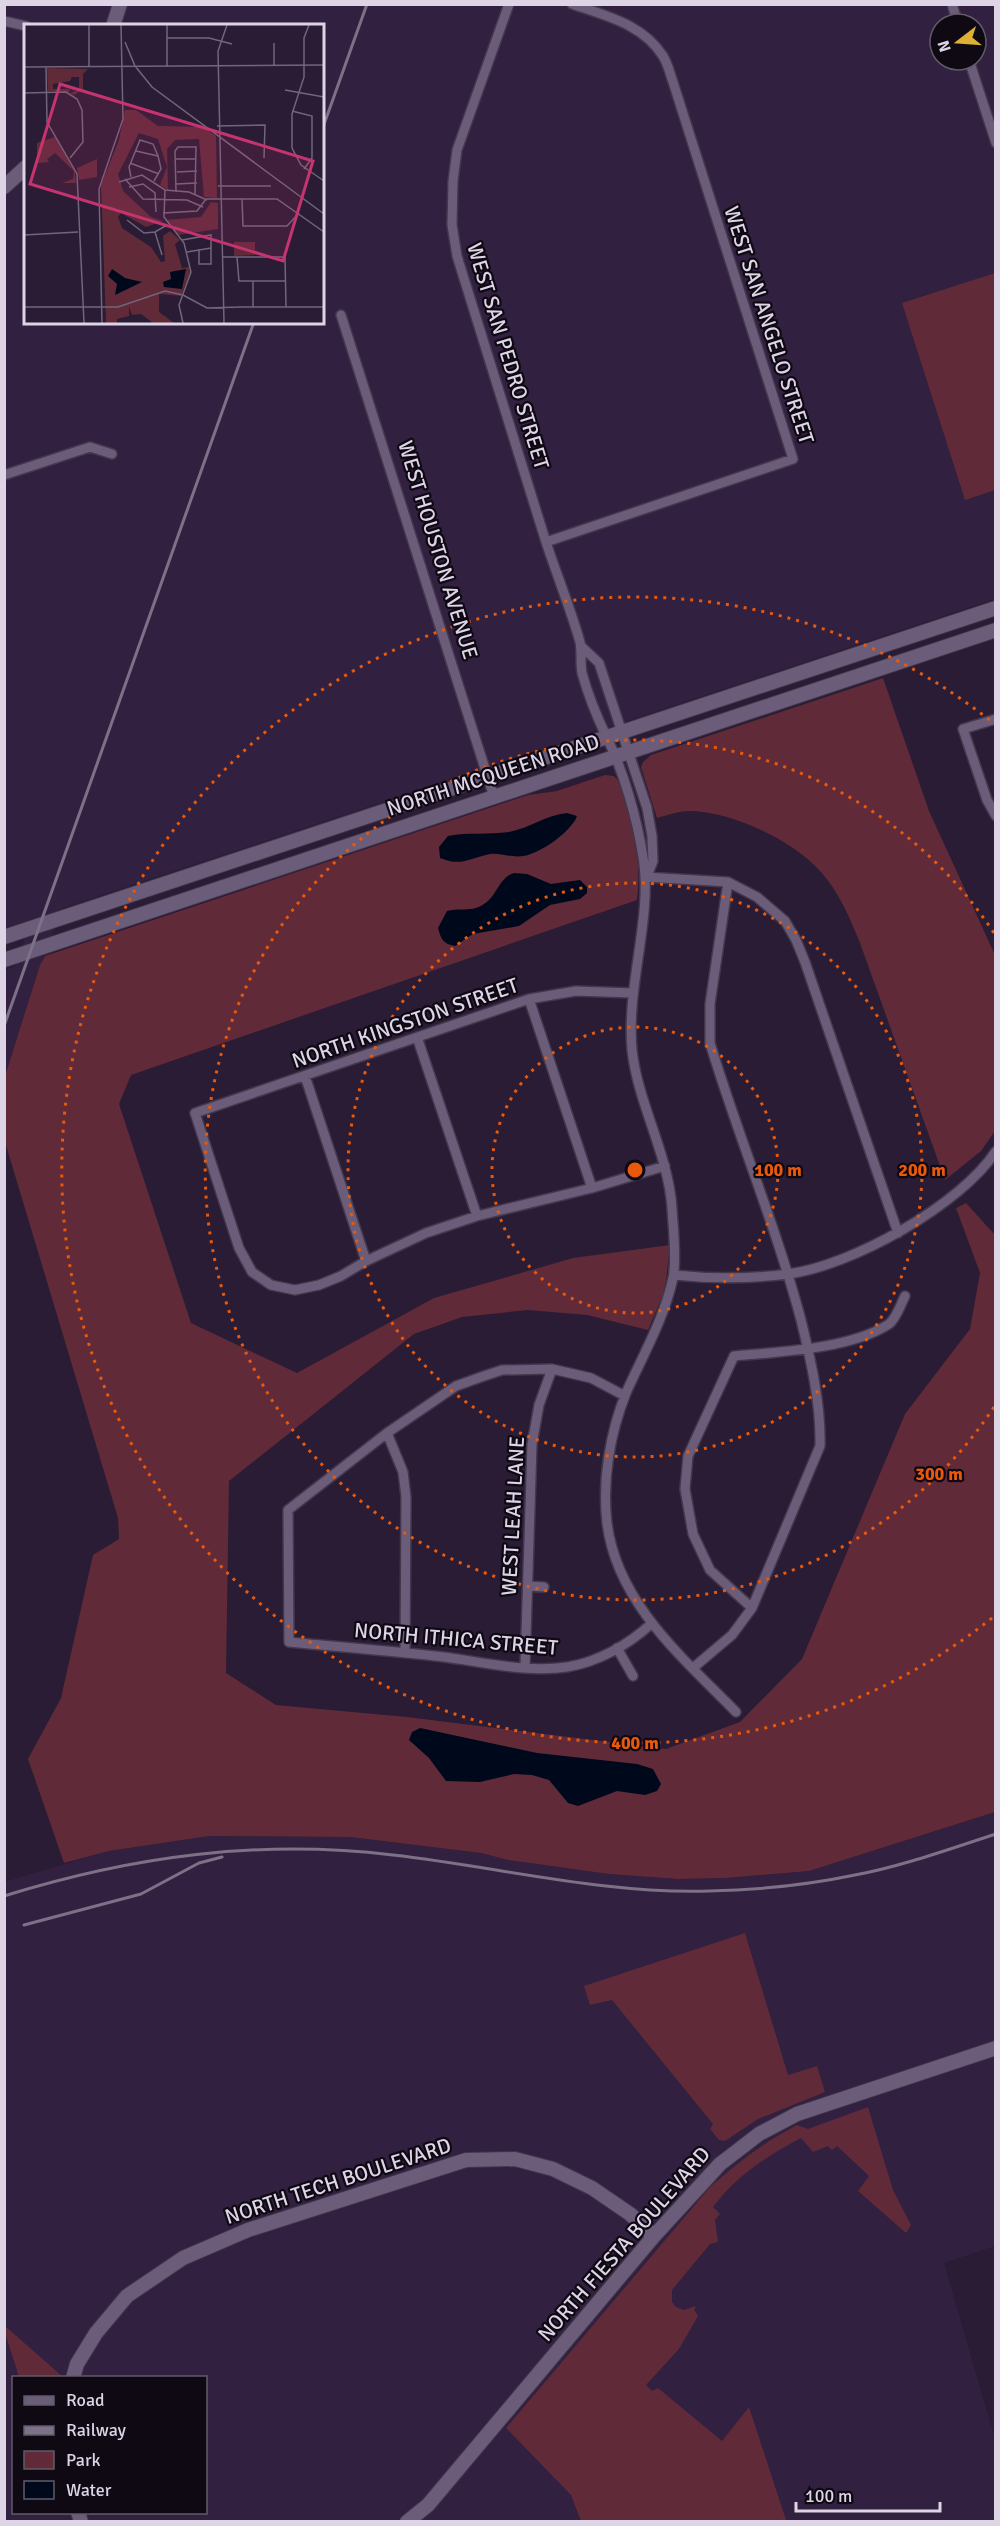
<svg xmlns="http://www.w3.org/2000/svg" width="1000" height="2526" font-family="Signika,sans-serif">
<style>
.built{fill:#31203f;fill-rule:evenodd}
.green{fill:#602a39}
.water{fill:#00081c}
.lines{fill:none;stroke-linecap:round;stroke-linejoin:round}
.street-casing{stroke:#42374c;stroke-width:12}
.secondary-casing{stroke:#42374c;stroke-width:16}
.street{stroke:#6b5d79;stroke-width:9}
.secondary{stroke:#6b5d79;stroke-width:14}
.rail{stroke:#7c7186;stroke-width:3}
.ring{fill:none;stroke:#e8590c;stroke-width:3;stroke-dasharray:3 6}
.labels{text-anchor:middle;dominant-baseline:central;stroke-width:4.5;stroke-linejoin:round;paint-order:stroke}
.street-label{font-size:21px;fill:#ddd5e6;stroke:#0f0914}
.inset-road{fill:none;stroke:#71667b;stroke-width:1.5}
.view{fill:#c63470;fill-opacity:0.15;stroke:#c63470;stroke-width:3}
.inset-edge{fill:none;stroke:#ddd5e6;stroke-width:3}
.centre{fill:#e8590c;stroke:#0f0914;stroke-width:3}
.ring-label{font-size:18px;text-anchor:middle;font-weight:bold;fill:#e8590c;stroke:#0f0914;stroke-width:4.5;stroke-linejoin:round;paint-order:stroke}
</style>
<rect width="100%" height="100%" fill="#291c34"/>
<path class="built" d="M5,5H995V599L63,908L40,965L5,1076V970L15,966L31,920L5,928ZM940,24H976V60H940ZM26,26H322V322H26Z
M995,1812V2246L944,2263L995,2439V2521H5L4,1882L109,1851L209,1836L350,1837L481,1853L508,1860L609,1874L678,1879L726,1878L809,1871ZM14,2378H206V2512H14Z"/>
<path class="green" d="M995,273V490L965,500L902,303Z
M883,678L929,811L995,955V1131L981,1151L945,1180L860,943C850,918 839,892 820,871C793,840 730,811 689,811C678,811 668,815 657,818L641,767L643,762L651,755Z
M605,775L614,776C621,782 623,792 626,801C636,835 641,865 637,900L131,1075L119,1104L191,1323L297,1373L434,1298L573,1258L670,1245L665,1290L648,1330L587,1315L528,1310L462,1317L414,1334L229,1481L226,1673L276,1705L407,1717L666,1749L740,1722L802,1659L905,1414L970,1329L980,1273L956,1208L966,1203L995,1235V1812L809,1871L725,1878L678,1879L609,1874L508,1860L481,1853L350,1837L209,1836L109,1851L64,1863L28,1759L61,1698L93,1555L119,1539L118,1518L5,1142V1076L40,965L45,956L528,795L557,791Z
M745,1933L788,2075L817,2066L825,2092L758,2119L725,2141L719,2140L710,2129L713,2124L612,2000L590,2005L584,1986Z
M868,2107L893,2190L911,2225L906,2233L858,2191L869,2176L837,2146L832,2150L828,2146L813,2152L801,2138C767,2156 737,2175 713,2207L720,2214L715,2220L718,2242L710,2244L672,2290V2302L676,2307L684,2310L696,2306L694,2310L698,2316L679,2349L646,2385L652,2391L658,2388L722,2441L749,2407L786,2520L581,2521L571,2495L506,2428L710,2187C740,2161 761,2144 797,2125L808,2129Z
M5,2326L62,2376V2377H19L6,2336H5Z"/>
<path class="water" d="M567,813L577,816C572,831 540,854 523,856C512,858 501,853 490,854C469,858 462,867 440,858L439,847L448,836C468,832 489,835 509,832C530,828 546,815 567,813Z
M514,873L527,874L551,884L580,880L587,887V893L580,899L550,905L519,926L473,934L455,946C443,944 441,939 438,928L447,911C459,907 472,913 484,904C498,895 498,878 514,873Z
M420,1728L537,1753L637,1764L653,1769L661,1784L657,1791L645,1795L617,1791L578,1806L568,1803L549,1780L532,1775L514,1774L480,1782L446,1781L429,1758L409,1740L412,1732Z"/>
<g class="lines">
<g class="street-casing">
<path id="street" d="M509,4L457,150L453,181L452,225L457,256C487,350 515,445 545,539C556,573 570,607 580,642C582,652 580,662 582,673C588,695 597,717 607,738C624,772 637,819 643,857C653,917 626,985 632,1050C638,1104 668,1153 672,1208C673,1227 677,1260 673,1278C664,1319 643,1355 626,1393C610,1433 602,1480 607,1523C617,1603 683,1658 736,1712
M952,4L958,24
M4,21L26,26
M969,60L996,143
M341,315L494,797
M4,475L90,447L112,454
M546,542L793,459L673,82C670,74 668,64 663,56C643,24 606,16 572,4
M581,646L599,663L647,808L652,836L653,861L647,876
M996,719L963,729L987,800L996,816
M646,877L728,882L757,897L785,921L796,940L805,962L898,1233
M632,993L576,991L529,999L195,1113L239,1248L252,1272L271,1285L295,1290L319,1285L341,1276L366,1261L426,1233L477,1216L592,1188L665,1166
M529,999L592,1188
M417,1037L477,1216
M305,1076L366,1261
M674,1275C712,1279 749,1279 788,1274C851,1266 961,1205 996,1151
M625,1396L591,1378L552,1369L502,1370L481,1377L456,1386L387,1433L288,1510L289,1642C340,1647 392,1651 444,1657C483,1662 527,1673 567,1667C598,1662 628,1645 651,1624
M387,1433L403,1472L406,1497L405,1653
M528,1586L544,1587
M752,1608L710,1570L693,1534L685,1489L688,1456L734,1356C778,1352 851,1349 889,1324C896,1319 901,1304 905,1296
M617,1648L633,1676
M525,1667L532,1444L539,1405L552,1369
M693,1668L732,1635L752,1608L820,1446C821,1404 811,1361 801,1320C776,1226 738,1136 710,1043V1004L728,882"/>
</g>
<g class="secondary-casing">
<path id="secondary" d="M113,26L120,4
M4,187L26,167
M4,937L996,608
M4,960L996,630
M73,2378L77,2364L96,2333L127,2296L183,2258L248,2230L466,2160L515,2159L553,2169L592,2188L630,2214L654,2236
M78,2512L81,2522
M407,2522L428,2505L654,2236L720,2164L737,2151L759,2134L797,2114L996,2048"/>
</g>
<use href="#street" class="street"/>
<use href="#secondary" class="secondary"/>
<path class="rail" d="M322,130L367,4
M4,1026L254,322
M4,1896C133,1856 259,1839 393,1855C499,1867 602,1894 709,1891C758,1890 807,1885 855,1875C903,1866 949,1849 996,1834
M24,1925L141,1894L199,1863L222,1857"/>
</g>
<g class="ring">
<circle cx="635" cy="1170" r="143"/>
<circle cx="635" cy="1170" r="287"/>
<path d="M994 1407A430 430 0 1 1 994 933"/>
<path d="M992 1618A573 573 0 1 1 992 722"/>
</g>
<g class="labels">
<g class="street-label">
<text transform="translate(769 325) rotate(72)">WEST SAN ANGELO STREET</text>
<text transform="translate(508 356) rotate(73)">WEST SAN PEDRO STREET</text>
<text transform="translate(438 550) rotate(73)">WEST HOUSTON AVENUE</text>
<text transform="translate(493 775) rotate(-18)">NORTH MCQUEEN ROAD</text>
<text transform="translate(405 1023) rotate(-19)">NORTH KINGSTON STREET</text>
<text transform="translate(513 1516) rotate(-87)">WEST LEAH LANE</text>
<text transform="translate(456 1639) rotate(5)">NORTH ITHICA STREET</text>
<text transform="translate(338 2181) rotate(-18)">NORTH TECH BOULEVARD</text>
<text transform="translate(624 2244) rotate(-49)">NORTH FIESTA BOULEVARD</text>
</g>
</g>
<g transform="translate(24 24)">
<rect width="300" height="300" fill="#291c34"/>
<path d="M23,44L64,45L59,50V65L50,71L46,69L55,66V53H48L46,57L29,60V65H46L45,68L24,67ZM101,86H112L134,102L179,103L192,112L193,174L180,173L175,115L151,116L143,125L144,166L136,161L143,143L134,115L115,109L94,150L99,167L127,193L139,197L122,203L97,189L94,193L98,204L127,223L137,238L141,237L139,212L146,207L156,216L151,220L158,244L165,243L166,249L157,272L135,270V288L150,299H129L117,290L108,291L105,283V292L93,295V299H82L77,161L95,116ZM31,113L51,148L52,159H38L49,155L50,147L31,129L23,135L25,138L13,139V119ZM73,135V153L55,156L53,144ZM187,178L194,179V205L154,211L142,196L177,193ZM210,218H231V231L210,232Z" fill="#602a39"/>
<path d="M88,245L101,254L118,258L91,271L93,260L84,252ZM162,245L158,265L140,263L139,258L147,255L146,248Z" fill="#00081c"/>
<path class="inset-road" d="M143,1V42M285,1L280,14V53L268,90V124L277,141L300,157M143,14H185L208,20M101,18L111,42L128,63L300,190M250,19V41M65,42V1M0,43L300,41M22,43L23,98L53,150L60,299M261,66L300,73M0,69L42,68L53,75L58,86L59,118L46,134M268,87L288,92V134L280,145M193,102L241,101L240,134M112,127L134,132M152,135H172M106,139L135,150M153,148L173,147M107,153L105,143L116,116L129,120L134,132L137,145L130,157M101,155L119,175L163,176L179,183M95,158L118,151L141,166L165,168L183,176M152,160L173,159M194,162H247M105,163L119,160L131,169L132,188M141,166L140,193L160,219L167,248L155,281L159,299M152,168L151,127L154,123H172L171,170M182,175H253L300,208M218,175L219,202H263L275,189M139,189L173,187L182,175M103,196L120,209L131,208L143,201M131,208L138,231M0,211L54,208M158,216L187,211V240H175V225M163,228L187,224M198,233H261L262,283M213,233L215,257H262M229,257V283M0,283H94L141,267L159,271L183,284L216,283M213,283H300M78,299L75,165L99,95L97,1M200,299L194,27L203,1"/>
<path class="view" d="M36,60L289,137L259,237L6,160Z"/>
<rect width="300" height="300" class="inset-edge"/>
</g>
<circle cx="635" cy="1170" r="9" class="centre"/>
<g class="ring-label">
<text x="778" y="1176">100 m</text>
<text x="922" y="1176">200 m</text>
<text x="939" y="1480">300 m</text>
<text x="635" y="1749">400 m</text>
</g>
<rect width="1000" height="2526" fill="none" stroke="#ddd5e6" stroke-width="12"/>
<rect x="12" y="2376" width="195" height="138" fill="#0f0914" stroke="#615b68" stroke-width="1.5"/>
<rect x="24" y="2396" width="30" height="9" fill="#6b5d79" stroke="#615b68" stroke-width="1.5"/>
<text x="66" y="2406" font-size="18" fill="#ddd5e6">Road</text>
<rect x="24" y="2426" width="30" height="9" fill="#7c7186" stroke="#615b68" stroke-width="1.5"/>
<text x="66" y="2436" font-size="18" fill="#ddd5e6">Railway</text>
<rect x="24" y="2451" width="30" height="18" fill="#602a39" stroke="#615b68" stroke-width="1.5"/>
<text x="66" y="2466" font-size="18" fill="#ddd5e6">Park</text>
<rect x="24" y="2481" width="30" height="18" fill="#00081c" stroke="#615b68" stroke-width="1.5"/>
<text x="66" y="2496" font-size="18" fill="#ddd5e6">Water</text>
<g transform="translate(958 42) rotate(253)"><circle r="28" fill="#0f0914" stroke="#615b68" stroke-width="1.5"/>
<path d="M0-4.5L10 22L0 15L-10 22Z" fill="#ddb133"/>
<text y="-9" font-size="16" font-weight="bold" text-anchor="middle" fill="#ddd5e6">N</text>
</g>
<path d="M796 2502v9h144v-9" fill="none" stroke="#ddd5e6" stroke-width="3"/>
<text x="805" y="2502" font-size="18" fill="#ddd5e6" stroke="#0f0914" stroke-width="4.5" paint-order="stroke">100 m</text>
</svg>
